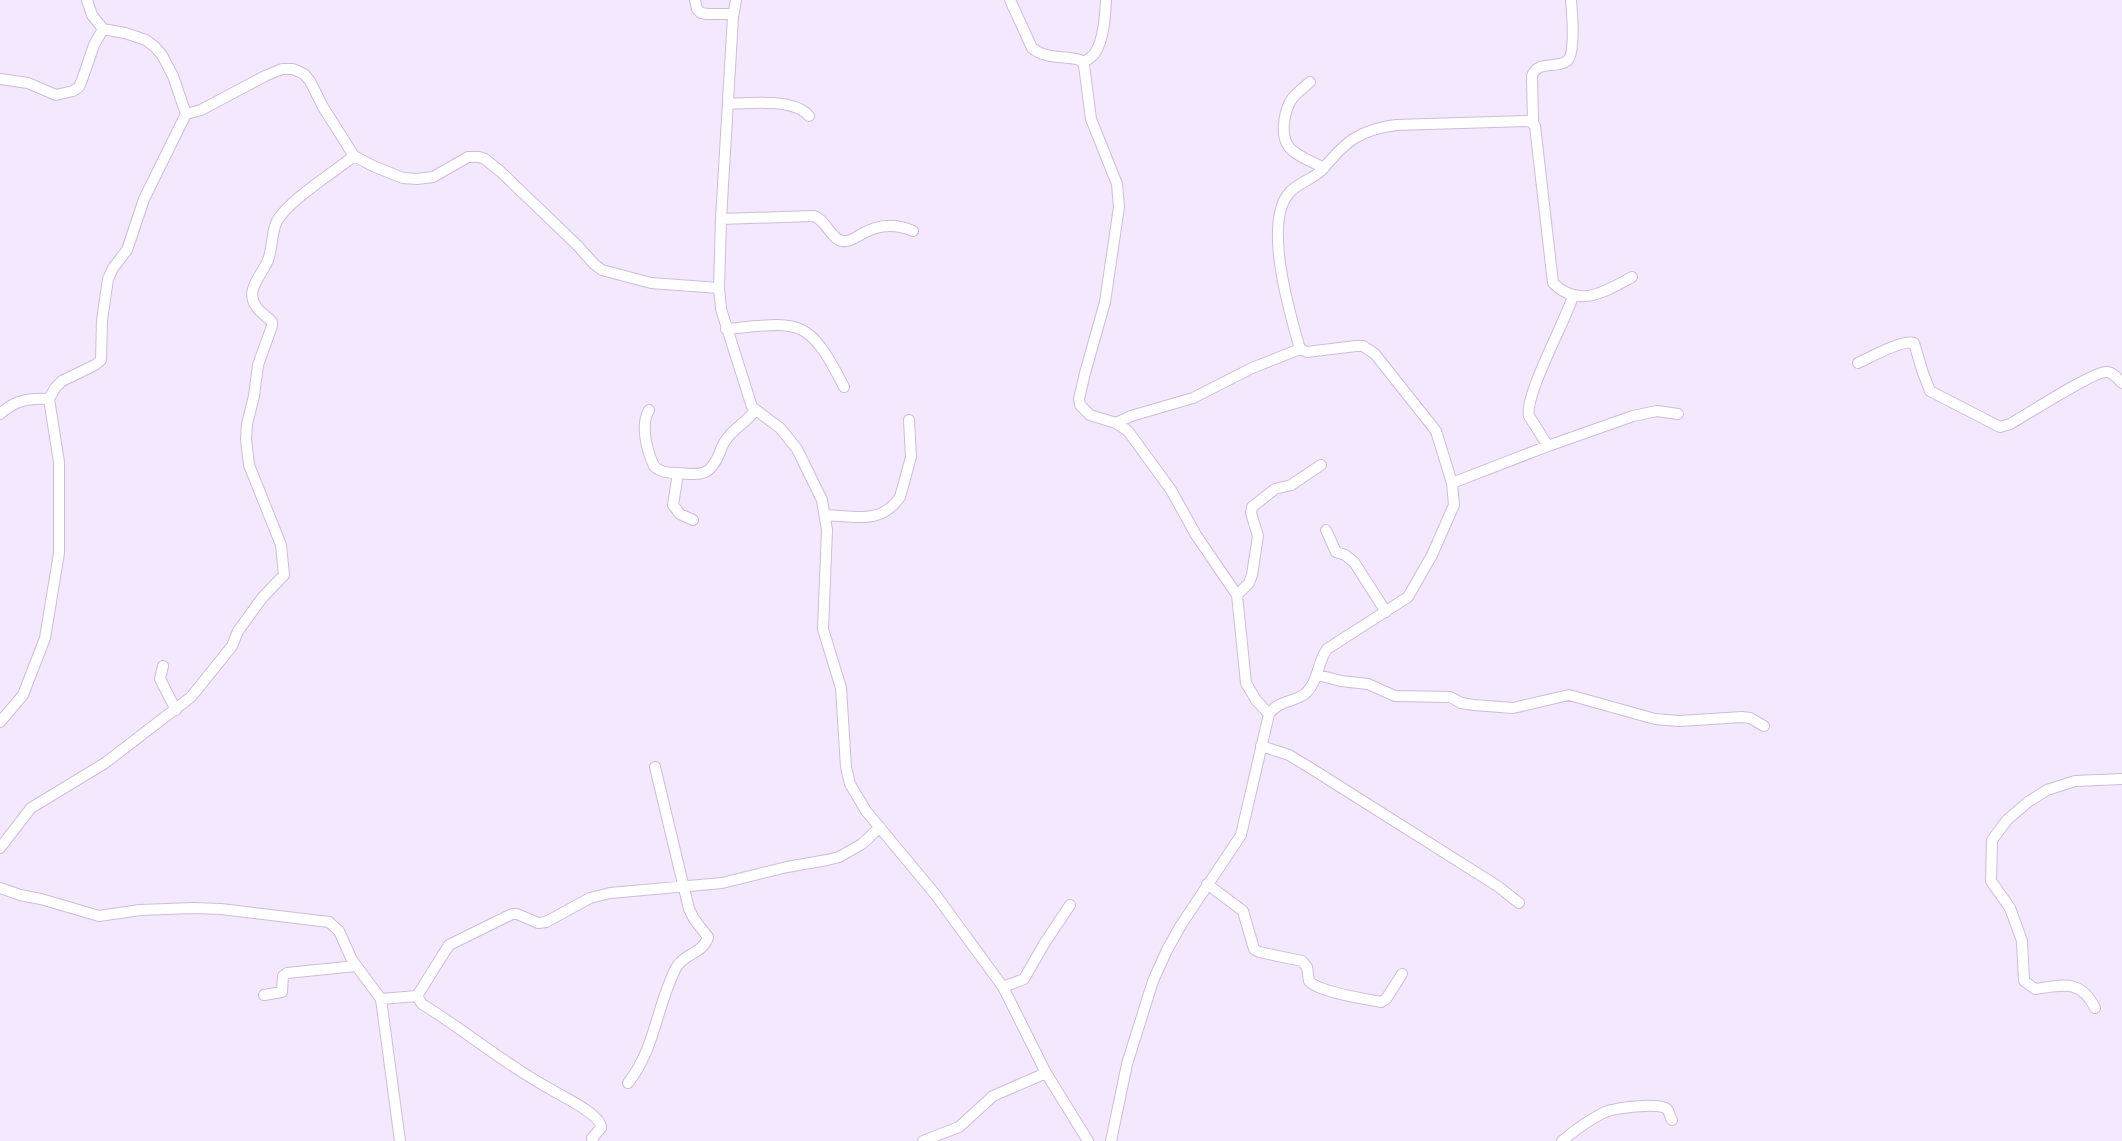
<svg xmlns="http://www.w3.org/2000/svg" width="2122" height="1141" font-family="'DejaVu Sans',sans-serif">
<style>
.lines{fill:none;stroke-linecap:round;stroke-linejoin:round}
.minor-casing{stroke:#cebcdd;stroke-width:12}
.minor{stroke:#fff;stroke-width:10}
</style>
<rect width="100%" height="100%" fill="#f3e8fd"/>
<g class="lines">
<g class="minor-casing">
<path id="minor" d="M695,0L697,9L701,13L707,14H733
M736,0L733,17L721,219L719,288L721,309L752,407L780,428L797,449L822,500L827,530L823,629L841,688L846,767L850,784L866,811L935,894L1003,987L1046,1073L1088,1141
M1010,0L1032,48C1047,60 1063,55 1080,60L1084,65L1091,119L1117,184L1119,207L1105,302L1085,373L1079,399L1080,405L1090,415L1116,423L1128,431L1171,490L1196,535L1237,595L1246,683L1256,700L1269,714
M1083,63C1087,60 1092,57 1095,53C1104,39 1105,16 1106,0
M0,79L28,83L56,95L73,91L79,87L82,80L94,45L103,29
M1310,82C1303,88 1294,94 1290,102C1284,114 1280,136 1289,147C1296,156 1313,162 1324,168
M728,104C750,103 794,98 809,116
M186,114L201,110L265,76L282,69H293L304,74L310,81L323,107L354,156L373,166L403,178L417,179L433,177L468,157H479L485,159L501,172L578,246L594,264L602,270L651,283L719,288
M1533,122L1532,76C1537,60 1556,69 1567,61C1576,55 1572,11 1571,0
M721,219L813,216C825,218 832,241 843,241C849,242 855,238 860,235C878,224 895,223 913,231
M726,329C800,322 808,316 844,387
M1858,363C1869,358 1903,339 1914,343L1923,373L1930,391L2000,427L2010,424C2025,416 2095,370 2107,372C2113,372 2118,379 2122,383
M649,410C640,425 647,451 654,466C659,472 669,473 677,473C701,475 710,477 720,452C722,446 725,440 729,436C737,426 748,421 755,410
M0,414C15,400 29,398 49,399
M1116,423L1131,416L1193,398L1252,368L1300,349
M1548,446L1529,416C1524,396 1566,320 1573,296
M678,473L673,505L680,514L693,520
M1452,483L1548,446L1633,416L1657,411L1678,414
M826,515C854,516 881,525 900,497L911,457L909,420
M1326,530L1336,552L1345,555L1354,562L1386,612
M1237,595L1249,583L1252,575L1258,536L1251,513L1252,507L1275,489L1291,485L1321,465
M163,666L160,679L176,710
M1318,675L1341,681L1368,684L1395,696L1450,697L1461,703L1474,705L1513,708L1569,695L1655,719L1679,721L1742,717L1750,718L1764,726
M0,722L23,695L45,638L59,553V462L49,399L55,388L62,381L95,365L101,360L102,320L108,279L113,268L127,250L144,199L186,114L173,76L162,55L155,47L146,40L125,33L103,29L92,15L87,0
M1261,746L1289,755L1312,769L1499,887L1519,903
M0,848L31,808L105,763L191,697L232,646L238,631L262,598L284,575L281,545L249,465L246,439L247,424L254,396L258,365L272,326V322C268,317 262,314 258,309C243,291 261,277 268,260C273,247 271,233 277,221C289,200 334,172 354,156
M1207,884L1243,911L1254,949L1259,952L1302,961L1307,967L1309,981C1318,992 1366,999 1381,1002L1386,999L1402,974
M0,888L20,895L41,899L99,916L140,910L193,908L221,909L329,922L339,931L352,960L381,999L417,996L449,945L512,914H517L538,923L546,922L590,898L610,893L722,883L787,867L827,860L839,857L862,844L880,827
M1003,987L1024,979L1044,944L1070,905
M264,995L282,992L283,976L287,973L356,966
M417,996L422,1004C466,1031 507,1066 552,1090C563,1097 602,1115 601,1128L592,1138L593,1141
M381,999L400,1141
M2095,1008C2081,979 2063,985 2035,989L2024,981L2022,941L2010,908L1991,881L1992,840L2007,820L2028,802L2047,790L2075,781L2122,779
M628,1083C656,1047 656,1007 676,968C683,954 704,953 708,937L694,919L689,909L655,767
M923,1141L959,1127L993,1096L1046,1073
M1111,1141L1127,1064L1153,981L1167,950L1181,925L1241,835L1269,714C1280,699 1294,703 1306,693C1319,680 1317,663 1327,649L1408,597L1432,555L1454,505L1452,483L1436,431L1375,354L1363,346H1356L1307,352L1300,349C1290,314 1262,221 1290,192C1299,182 1314,179 1323,169C1346,141 1359,130 1396,125L1530,121L1535,126L1553,283C1579,309 1606,291 1632,277
M1562,1141C1574,1131 1589,1120 1603,1113C1613,1108 1658,1102 1667,1109C1669,1111 1670,1117 1672,1120"/>
</g>
<use href="#minor" class="minor"/>
</g>
</svg>
